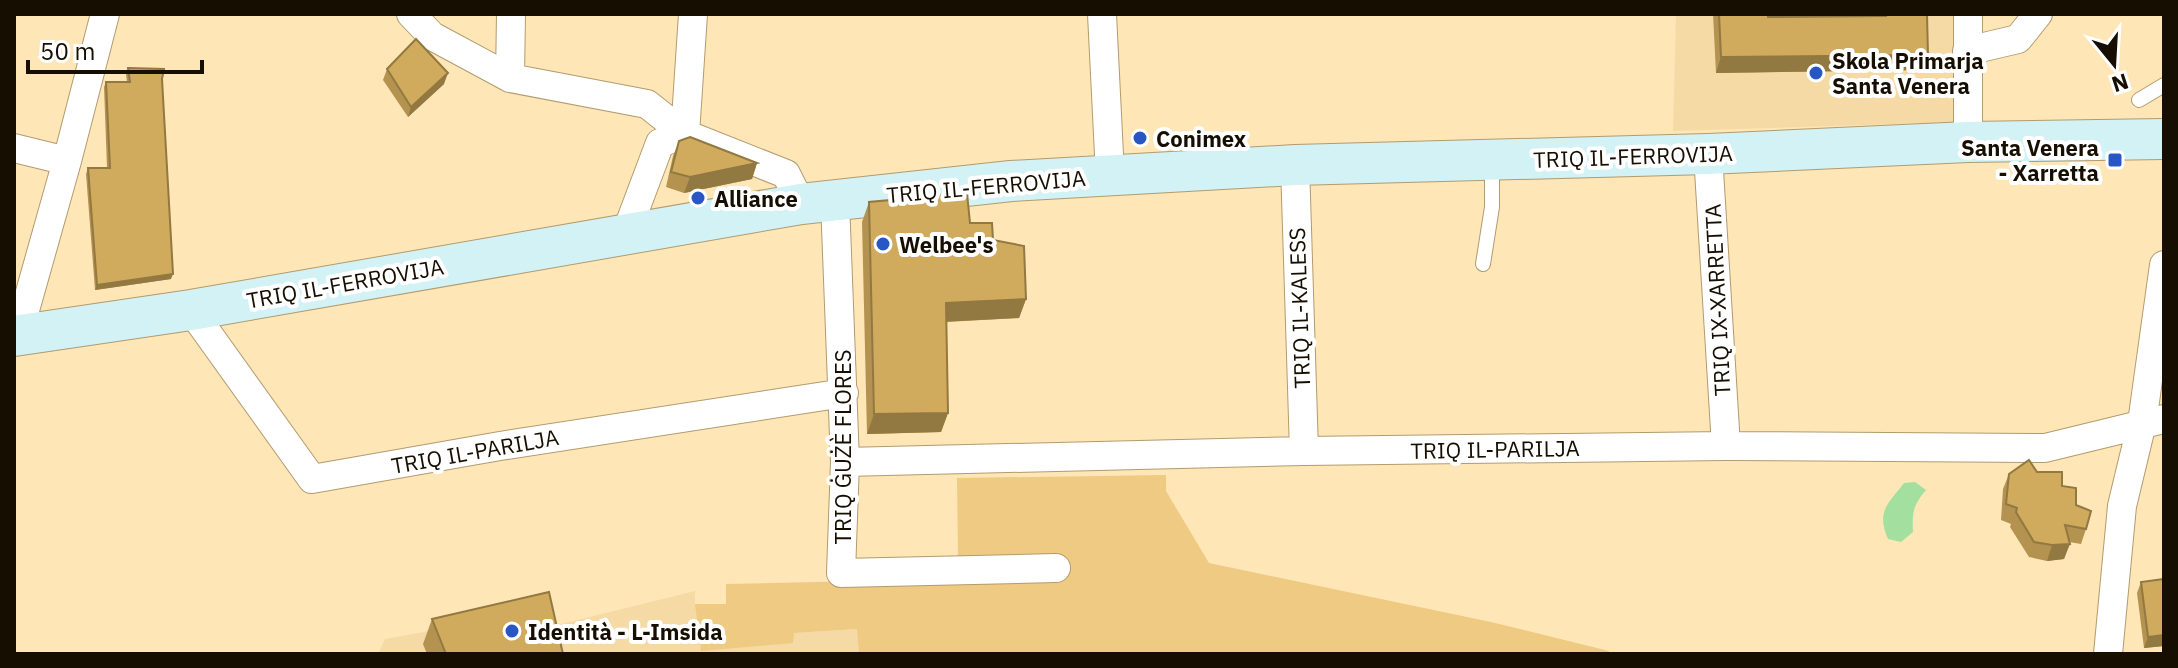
<svg xmlns="http://www.w3.org/2000/svg" width="2178" height="668" font-family="'IBM Plex Sans',sans-serif">
<style>
.built{fill:#f6daa5}
.green{fill:#efca82}
.water{fill:#a3e0a0}
.lines{fill:none;stroke-linecap:round;stroke-linejoin:round}
.lane-casing{stroke:#b29b6e;stroke-width:16}
.street-casing{stroke:#b29b6e;stroke-width:30}
.secondary-casing{stroke:#b29b6e;stroke-width:42}
.lane{stroke:#fff;stroke-width:14}
.street{stroke:#fff;stroke-width:28}
.secondary{stroke:#d2f2f5;stroke-width:40}
.wall{fill:#b49350}
.shaded-wall{fill:#927841}
.building{fill:#d1ab5d;stroke:#927841;stroke-width:2}
.poi-dot{fill:#2857c5;stroke:#fff;stroke-width:3}
.labels{text-anchor:middle;dominant-baseline:central;stroke-width:8;stroke-linejoin:round;paint-order:stroke}
.poi-label{font-size:22px;font-weight:bold;fill:#160e00;stroke:#fff;text-anchor:start}
.street-label{font-size:22px;fill:#160e00;stroke:#fff}
</style>
<rect width="100%" height="100%" fill="#ffe6b7"/>
<path class="built" d="M1676,14H1956L1959,122L1673,131Z
M695,591V604L793,642V633L858,629L859,654H378L385,639L545,610L549,627Z"/>
<path class="green" d="M1166,475V491L1209,563L1491,622L1609,651L1608,654H859L857,629L794,633L793,643L701,651L695,604H726V584L947,579L958,554L957,478Z"/>
<path class="water" d="M1915,482L1926,490C1913,505 1912,513 1913,532L1901,542L1888,539C1876,511 1888,504 1904,483Z"/>
<g class="lines">
<g class="lane-casing">
<path id="lane" d="M2139,100L2164,85
M1483,264L1492,207V164"/>
</g>
<g class="street-casing">
<path id="street" d="M411,14L432,36L510,78L647,104L685,134L786,174L801,204
M1102,14L1110,175
M1967,51L2018,39L2038,14
M510,78L511,14
M685,134L693,14
M1968,142V14
M14,148L67,161
M1708,154L1726,446
M1295,165L1304,451
M835,201L845,462L841,573L1056,568
M625,236L660,143L685,134
M191,310L312,479L500,446L844,393
M18,335L67,161L105,14
M845,462L1304,451L1726,446L2045,448L2164,419
M2108,654L2122,506L2142,423L2164,265"/>
</g>
<g class="secondary-casing">
<path id="secondary" d="M14,336L191,310L801,204L1011,181L1295,165L1708,154L1968,142L2164,139"/>
</g>
<use href="#lane" class="lane"/>
<use href="#street" class="street"/>
<use href="#secondary" class="secondary"/>
</g>
<path class="wall" d="M1713,14H1768V17L1881,16V14H1927L1922,70L1716,73Z
M128,68L162,79L171,279L95,290L86,174L88,168H107L104,87L106,82H127L126,74Z
M387,69L444,84L408,117L383,80Z
M679,141L757,163L752,179L684,193L666,187L673,156Z
M869,202L970,223L1026,299L1019,318L946,322L948,413L941,432L867,434L862,222Z
M2037,472L2062,486L2076,505L2086,529L2081,544L2069,542L2064,559L2047,561L2029,557L2010,527L2011,524L2001,520L2003,489L2009,474Z
M2164,579V646L2144,648L2137,593L2141,582Z
M432,619L563,654H427L423,644Z"/>
<path class="shaded-wall" d="M1928,55L1922,70L1716,73L1721,57Z
M448,73L444,84L408,117L411,107Z
M757,163L752,179L684,193L690,177Z
M173,274L171,279L95,290L97,285Z
M1026,299L1019,318L939,322L946,303Z
M948,413L941,432L867,434L874,414Z
M2070,544L2064,559L2047,561L2052,545Z
M2164,635V646L2144,648L2148,637Z"/>
<path class="building" d="M1719,14H1768V17L1886,16V14H1927L1928,55L1721,57Z
M416,39L448,73L411,107L387,69Z
M128,68L164,69L162,79L173,274L97,285L88,168H110L106,82H130Z
M690,137L757,163L690,177L671,172L679,141Z
M967,193L970,223H992L993,240L1024,246L1026,299L946,303L948,413L874,414L869,202Z
M2029,460L2037,472H2062V486L2076,488V505L2091,511L2086,529L2065,525L2070,544L2052,545L2034,542L2016,512L2017,508L2006,504L2009,474Z
M2164,579V635L2148,637L2141,582Z
M549,592L563,654H446L432,619Z"/>
<g class="poi-dot">
<circle cx="1816" cy="73" r="8"/>
<circle cx="1140" cy="138" r="8"/>
<rect x="2107" y="152" width="16" height="16" rx="4"/>
<circle cx="698" cy="198" r="8"/>
<circle cx="883" cy="244" r="8"/>
<circle cx="512" cy="631" r="8"/>
</g>
<g class="labels">
<g class="poi-label">
<text x="1832" y="60">Skola Primarja<tspan x="1832" dy="25">Santa Venera</tspan></text>
<text x="1156" y="138">Conimex</text>
<text x="2099" y="147" text-anchor="end">Santa Venera<tspan x="2099" dy="25">- Xarretta</tspan></text>
<text x="714" y="198">Alliance</text>
<text x="899" y="244">Welbee's</text>
<text x="528" y="631">Identità - L-Imsida</text>
</g>
<g class="street-label">
<text transform="translate(1633 156) rotate(-2)">TRIQ IL-FERROVIJA</text>
<text transform="translate(986 186) rotate(-5)">TRIQ IL-FERROVIJA</text>
<text transform="translate(345 283) rotate(-10)">TRIQ IL-FERROVIJA</text>
<text transform="translate(1717 300) rotate(-93)">TRIQ IX-XARRETTA</text>
<text transform="translate(1299 308) rotate(-92)">TRIQ IL-KALESS</text>
<text transform="translate(842 447) rotate(-90)">TRIQ ĠUŻÈ FLORES</text>
<text transform="translate(1495 449) rotate(-1)">TRIQ IL-PARILJA</text>
<text transform="translate(475 451) rotate(-10)">TRIQ IL-PARILJA</text>
</g>
</g>
<rect width="2178" height="668" fill="none" stroke="#160e00" stroke-width="32"/>
<g transform="translate(2114 64) rotate(162)" stroke="#ffffff" stroke-width="6" paint-order="stroke">
<path d="M0-6L14 30L0 20L-14 30Z" fill="#160e00"/>
<text y="-12" font-size="22" font-weight="bold" text-anchor="middle" fill="#160e00">N</text>
</g>
<path d="M28 60v12h174v-12" fill="none" stroke="#160e00" stroke-width="4"/>
<text x="40" y="60" font-size="24" fill="#160e00" stroke="#ffffff" stroke-width="6" paint-order="stroke">50 m</text>
</svg>
